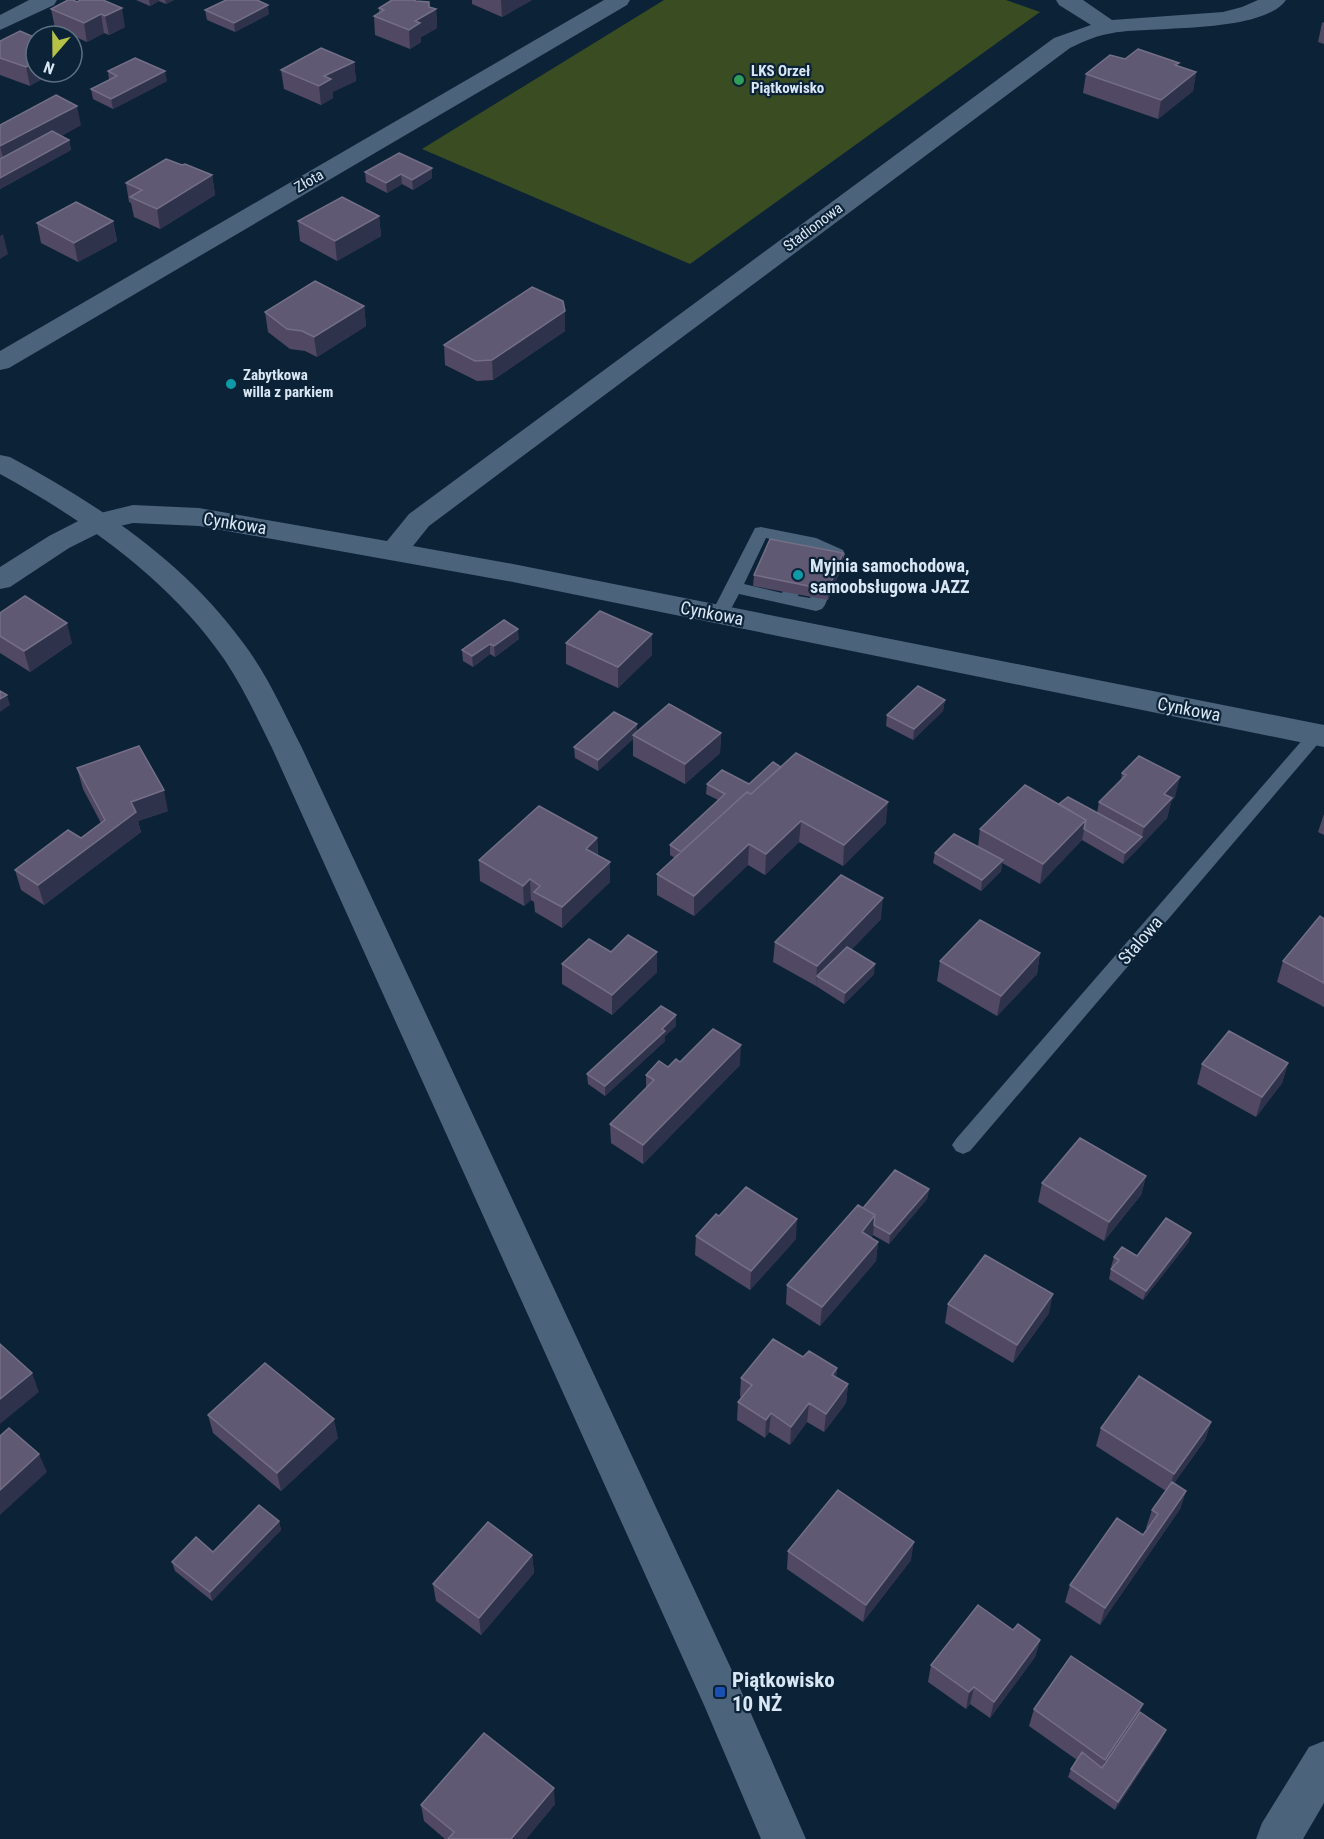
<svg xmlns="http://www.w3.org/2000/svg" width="1324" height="1839" font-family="'Roboto Condensed',sans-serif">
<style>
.green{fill:#3a4d22}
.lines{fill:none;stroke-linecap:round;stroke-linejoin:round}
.service{fill:#4b637b;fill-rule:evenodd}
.minor{fill:#4b637b;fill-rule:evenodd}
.tertiary{fill:#4b637b;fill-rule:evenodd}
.wall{fill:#514863}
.shaded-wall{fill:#2f324b}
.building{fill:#605973;stroke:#736f87;stroke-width:1.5}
.leisure-dot{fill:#2e9e5b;stroke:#0c2237;stroke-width:2}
.culture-dot{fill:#0f9aa8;stroke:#0c2237;stroke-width:2}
.transit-dot{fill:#1a4fb4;stroke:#0c2237;stroke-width:2}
.labels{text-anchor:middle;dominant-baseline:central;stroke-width:4.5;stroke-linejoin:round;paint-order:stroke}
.far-poi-label{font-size:15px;font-weight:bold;fill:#d9e7f5;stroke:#0c2237;text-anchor:start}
.far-street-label{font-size:15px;fill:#d9e7f5;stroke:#0c2237}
.street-label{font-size:18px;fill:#d9e7f5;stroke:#0c2237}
.poi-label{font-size:18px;font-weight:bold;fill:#d9e7f5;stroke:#0c2237;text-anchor:start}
.near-poi-label{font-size:21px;font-weight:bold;fill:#d9e7f5;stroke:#0c2237;text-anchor:start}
</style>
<rect width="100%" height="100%" fill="#0c2237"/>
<path class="green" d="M664,0H1006L1040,12L690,264L422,149Z"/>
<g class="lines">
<path class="service" d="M761,527L816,538L843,550L845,554L825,605L822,609L816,611L739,594L726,618H714L711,614L753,532L755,528ZM766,538L800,545L782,593L744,584ZM815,551L828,556L810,598L798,596Z
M1317,728L1323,730V738L970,1151L963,1154L956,1151L952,1145L956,1139L1311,730Z"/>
<path class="minor" d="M29,0H57L54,5L0,30V15Z
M604,0H630L627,5L9,368L0,370V351Z
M1056,0H1083L1112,20L1223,12L1242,7L1258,0H1286C1262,34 1152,26 1113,33C1098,35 1084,41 1070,48L429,526L413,546L513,564L1324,725V747L513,582L199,526L133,523L107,529L69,548L10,587L0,589V567L49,536L88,516L133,505L199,508L387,541L409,514L1054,38L1091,25L1059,5Z
M1324,1741V1803L1303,1839H1256L1262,1823L1309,1747Z"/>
<path class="tertiary" d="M0,455L10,457C99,505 184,561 244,644C268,676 284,713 302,748L735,1677L806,1839H761L704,1705L272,748C257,718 243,687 224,659C168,578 85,521 0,474Z"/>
</g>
<path class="wall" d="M73,0L125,27L109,35L104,33L87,42L55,28L51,9Z
M136,0H174L166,4L159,1L150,6Z
M472,0H532L502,17L472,4Z
M430,7L436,9L437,28L421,37V42L410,49L375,35L374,16L379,13V8Z
M205,10L269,14L235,32L207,20Z
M1324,22V44L1318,42L1322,23Z
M36,38L30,86L0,75V41Z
M1125,59L1179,66L1196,72L1193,91L1158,119L1083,93L1086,74Z
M354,62L356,81L332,92L333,98L321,105L284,89L281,70Z
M108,71L167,81L113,109L93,99L91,89L109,80Z
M0,125H81L61,136L69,140L71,150L0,189Z
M182,165L212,175L215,195L160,229L134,217L131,203L129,202L126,183Z
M432,168V178L413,190L402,184L387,193L366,182L365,172Z
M379,216L381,236L337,261L300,241L298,221Z
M113,221L117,241L78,262L41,243L37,223Z
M364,306L366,326L317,357L305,351L290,349L268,332L265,312Z
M565,311V331L493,380L477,381L445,365L444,345Z
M843,564L828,600L753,586L754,575Z
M0,613L72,643L30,672L0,653Z
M504,620L519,639L495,657L490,654L473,667L463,661L462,650Z
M566,643L652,655L618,688L566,664Z
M945,700L943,711L913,740L886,726L887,715Z
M637,724V732L721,733L720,753L685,784L633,756V739L598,771L575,758L574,747Z
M77,768L168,811L138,821L141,832L44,905L21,890L15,870L81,838L101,823L83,789Z
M1122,773L1175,797L1171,802L1167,818L1123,864L1082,840L1040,884L1002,863L1001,871L981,891L933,863L935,853L978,847L980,829L1059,804L1097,813L1099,802L1121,780Z
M707,784H749L886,823L843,866L799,842L765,875L748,865L694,916L657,895V874L675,858L670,855V845L718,800L706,794Z
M1324,814V835L1318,832Z
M597,838L598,855L610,882L562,928L535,912L534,902L531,900L524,906L480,881L479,860Z
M881,919L851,950L874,974L844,1004L816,986L773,962L775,942Z
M1324,919V1007L1277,982L1283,961Z
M611,952L657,972L612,1015L562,984V964Z
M1040,953L1037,974L997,1016L937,981L940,961Z
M676,1015V1026L665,1036V1041L605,1096L588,1084L587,1074Z
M680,1062L740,1065L643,1164L611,1143L610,1124L646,1088V1075L668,1067Z
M1288,1063L1282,1083L1256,1117L1197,1084L1202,1064Z
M1146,1176L1141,1195L1104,1241L1038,1202L1042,1183Z
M929,1189L927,1199L889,1244L873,1235L871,1237L878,1242L876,1261L820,1326L786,1304L787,1285L863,1208Z
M719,1216L796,1239L750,1290L695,1255L696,1236Z
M1191,1233L1188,1243L1143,1300L1109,1279L1111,1269L1113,1267H1111L1114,1257L1137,1256Z
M948,1304L1049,1313L1013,1363L945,1323Z
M803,1357L837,1368L836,1377L848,1384L846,1403L824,1432L807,1422L790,1445L769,1432L765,1438L737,1420L738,1402L741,1397L740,1396L741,1378Z
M208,1415L338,1438L281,1491L213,1433Z
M1211,1422L1205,1440L1174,1483L1186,1491L1180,1509L1100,1625L1065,1602L1070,1585L1143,1535L1147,1529L1146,1528L1152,1510L1166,1491L1096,1446L1101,1428Z
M279,1521L281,1530L212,1601L175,1571L172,1562L213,1552Z
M788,1551L911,1560L863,1622L787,1569Z
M532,1555L534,1573L481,1635L436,1601L433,1584Z
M1013,1630L1040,1640L1035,1657L990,1718L970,1704L966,1709L928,1682L931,1665Z
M1034,1709L1140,1712L1162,1739L1115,1810L1068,1777L1071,1769L1077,1760L1029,1726Z
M555,1804L526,1839H445L424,1821L421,1805Z"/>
<path class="shaded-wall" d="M149,0H159V1L150,6Z
M165,0H174L166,4Z
M501,0H532L502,17Z
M429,2L430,12L436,9L437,28L421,37V42L410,49L409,30L415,21L429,7Z
M268,5L269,14L235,32L234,23Z
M122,8L125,27L109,35L105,16Z
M101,14L104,33L87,42L84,23Z
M36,61V72H55L30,86L26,67Z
M354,62L356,81L333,92V98L321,105L319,86L324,76Z
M165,71L167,81L113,109L111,99Z
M1196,72L1193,91L1158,119L1161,100Z
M77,106L81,125L5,166L0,146Z
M69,140L71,150L0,189V178Z
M432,168V178L413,190L412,180Z
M401,174L402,184L387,193L386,183Z
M212,175L215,195L160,229L157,209Z
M379,216L381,236L337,261L335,241Z
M113,221L117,241L78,262L74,243Z
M3,234L8,254L0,259V236Z
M364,306L366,326L317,357L314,337Z
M565,311V331L493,380L492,360Z
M843,553V564L828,600V590Z
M67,623L72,643L30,672L24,651Z
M518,629L519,639L495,657L494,646Z
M652,634V655L618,688V667Z
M490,644V654L473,667L472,656Z
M7,695L10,705L0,712V699Z
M945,700L943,711L913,740L914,729Z
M637,724V735H633V739L598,771V760Z
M721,733L720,753L685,784V764Z
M1180,777L1175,797L1171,802L1167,818L1140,847L1144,827L1164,794Z
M164,790L168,811L138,821L141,832L44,905L38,885L131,802Z
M888,802L886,823L843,866L844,845Z
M1086,820L1082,840L1040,884L1043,864Z
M801,821L799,842L765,875L766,854Z
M1142,837L1140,847L1123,864L1125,853Z
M597,838L598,859L586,849Z
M749,844L748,865L694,916V896Z
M1003,860L1001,871L981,891L982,880Z
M610,862V882L562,928V907Z
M530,879L531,900L524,906L523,886Z
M883,898L881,919L823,980L817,976L816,986L817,966Z
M657,952V972L612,1015V995Z
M1040,953L1037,974L997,1016L1001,996Z
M875,964L874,974L844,1004L845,993Z
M676,1015V1026L665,1036V1041L605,1096V1086Z
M741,1045L740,1065L643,1164V1145Z
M1288,1063L1282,1083L1256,1117L1262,1097Z
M1146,1176L1141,1195L1104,1241L1109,1222Z
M929,1189L927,1199L889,1244L890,1234Z
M875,1215L873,1235L860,1251L862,1232Z
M797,1219L796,1239L750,1290L751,1271Z
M1191,1233L1188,1243L1143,1300L1146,1291Z
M878,1242L876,1261L820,1326L822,1307Z
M1053,1294L1049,1313L1013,1363L1017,1345Z
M837,1368L835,1387L832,1375Z
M32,1373L39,1392L0,1424V1399Z
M848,1384L846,1403L824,1432L826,1414Z
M809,1403L807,1422L790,1445L791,1427Z
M771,1413L769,1432L765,1438L766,1420Z
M334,1419L338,1438L281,1491L277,1473Z
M1211,1422L1205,1440L1168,1492L1174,1474Z
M39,1454L47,1472L0,1515V1490Z
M1186,1491L1180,1509L1100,1625L1105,1608Z
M279,1521L281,1530L212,1601L210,1592Z
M914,1542L911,1560L863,1622L866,1605Z
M532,1555L534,1573L481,1635L479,1618Z
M1040,1640L1035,1657L990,1718L994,1702Z
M974,1687L970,1704L966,1709L969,1692Z
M1143,1704L1137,1720L1100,1776L1105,1760Z
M1166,1730L1162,1739L1115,1810L1118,1802Z
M554,1788L555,1804L526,1839H511Z"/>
<path class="building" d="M68,0H73L77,2L80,0H103L122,8L105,16L101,14L84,23L51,9Z
M226,0H257L268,5L234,23L205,10Z
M392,0H413L416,1L429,2V7L436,9L415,21L420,23L409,30L374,16L384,10L379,8Z
M20,31L36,38V61L26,67L0,58V41Z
M321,48L354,62L324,76L331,79L319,86L281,70Z
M1138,49L1179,63L1175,65L1196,72L1161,100L1086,74L1110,55L1125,59Z
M135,58L165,71L111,99L91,89L117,76L108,71Z
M56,95L77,106L0,146V125Z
M52,131L69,140L0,178V159Z
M399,153L432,168L412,180L401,174L386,183L365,172Z
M166,159L182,165L185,164L212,175L157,209L130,197L142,190L126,183Z
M342,197L379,216L335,241L298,221Z
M76,202L113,221L74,243L37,223Z
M315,281L364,306L314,337L302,331L287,329L265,312Z
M532,287L563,301L565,311L492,360L475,361L444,345Z
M770,539L843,553L828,590L754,575Z
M25,596L67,623L24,651L0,636V613Z
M600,611L652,634L618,667L566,643Z
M504,620L518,629L494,646L490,644L472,656L462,650Z
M918,686L945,700L914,729L887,715Z
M0,691L7,695L0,699Z
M669,704L721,733L685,764L633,735Z
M614,712L637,724L598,760L574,747Z
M139,746L164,790L131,802L136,812L38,885L15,870L68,830L81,838L105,820L77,768Z
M796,753L888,802L844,845L801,821L766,854L749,844L694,896L657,874L747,792L751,794Z
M1139,756L1180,777L1164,794L1172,798L1144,827L1099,802L1126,775L1122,773Z
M773,762L781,767L751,794L747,792L681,852L670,845L725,794L707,784L722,770L749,784Z
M1025,785L1086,820L1043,864L980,829Z
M1068,797L1142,837L1125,853L1084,829L1086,820L1059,804Z
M539,806L597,838L586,849L610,862L562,907L534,892L540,886L530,879L523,886L479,860Z
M954,834L1003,860L982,880L935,853Z
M841,875L883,898L817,966L775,942Z
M1320,916L1324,919V983L1283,961Z
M980,920L1040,953L1001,996L940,961Z
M628,935L657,952L612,995L562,964L589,939L611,952Z
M847,947L875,964L845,993L817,976Z
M661,1006L676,1015L662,1029L665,1031L605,1086L587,1074Z
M713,1029L741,1045L643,1145L610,1124L654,1080L646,1075L659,1061L668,1067L676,1059L680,1062Z
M1229,1031L1288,1063L1262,1097L1202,1064Z
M1080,1138L1146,1176L1109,1222L1042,1183Z
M895,1170L929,1189L890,1234L874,1225L875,1215L863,1208Z
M746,1187L797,1219L751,1271L696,1236L716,1214L719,1216Z
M858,1205L875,1215L862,1232L878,1242L822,1307L787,1285Z
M1166,1218L1191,1233L1146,1291L1111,1269L1119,1260L1114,1257L1122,1247L1137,1256Z
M985,1255L1053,1294L1017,1345L948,1304Z
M773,1339L803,1357L809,1351L837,1368L832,1375L848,1384L826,1414L809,1403L791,1427L771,1413L766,1420L738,1402L752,1385L741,1378Z
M0,1344L32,1373L0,1399Z
M265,1363L334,1419L277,1473L208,1415Z
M1139,1376L1211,1422L1174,1474L1101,1428Z
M9,1428L39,1454L0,1490V1436Z
M1172,1482L1186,1491L1105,1608L1070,1585L1117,1518L1143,1535L1158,1514L1152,1510Z
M838,1490L914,1542L866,1605L788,1551Z
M259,1505L279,1521L210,1592L172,1562L196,1537L213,1552Z
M488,1522L532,1555L479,1618L433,1584Z
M978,1605L1013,1630L1018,1624L1040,1640L994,1702L974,1687L969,1692L931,1665Z
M1071,1656L1143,1704L1105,1760L1034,1709Z
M1140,1712L1166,1730L1118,1802L1071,1769L1082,1752L1102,1768Z
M484,1733L554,1788L511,1839H448L454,1832L421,1805Z"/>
<circle class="leisure-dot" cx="739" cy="80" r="6"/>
<g class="culture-dot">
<circle cx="231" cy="384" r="6"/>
<circle cx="798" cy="575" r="6"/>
</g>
<rect class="transit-dot" x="714" y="1686" width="12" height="12" rx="3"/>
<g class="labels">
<g class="far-poi-label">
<text x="751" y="71">LKS Orzeł<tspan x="751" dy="17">Piątkowisko</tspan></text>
<text x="243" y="375">Zabytkowa<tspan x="243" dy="17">willa z parkiem</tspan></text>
</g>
<g class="far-street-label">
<text transform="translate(309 181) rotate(-30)">Złota</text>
<text transform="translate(813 227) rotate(-37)">Stadionowa</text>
</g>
<g class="street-label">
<text transform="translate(235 523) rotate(9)">Cynkowa</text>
<text transform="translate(712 613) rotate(11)">Cynkowa</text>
<text transform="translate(1189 709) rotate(11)">Cynkowa</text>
<text transform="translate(1140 940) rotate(-49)">Stalowa</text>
</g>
<g class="poi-label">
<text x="810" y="565">Myjnia samochodowa,<tspan x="810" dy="21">samoobsługowa JAZZ</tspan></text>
</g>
<g class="near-poi-label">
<text x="732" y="1680">Piątkowisko<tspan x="732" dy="24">10 NŻ</tspan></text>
</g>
</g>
<g transform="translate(54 54) rotate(200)"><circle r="28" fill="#0c2237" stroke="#5e7183" stroke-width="1.5"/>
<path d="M0-4.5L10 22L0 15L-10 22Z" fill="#b6c148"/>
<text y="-9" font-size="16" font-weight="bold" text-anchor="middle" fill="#d9e7f5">N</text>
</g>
</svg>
